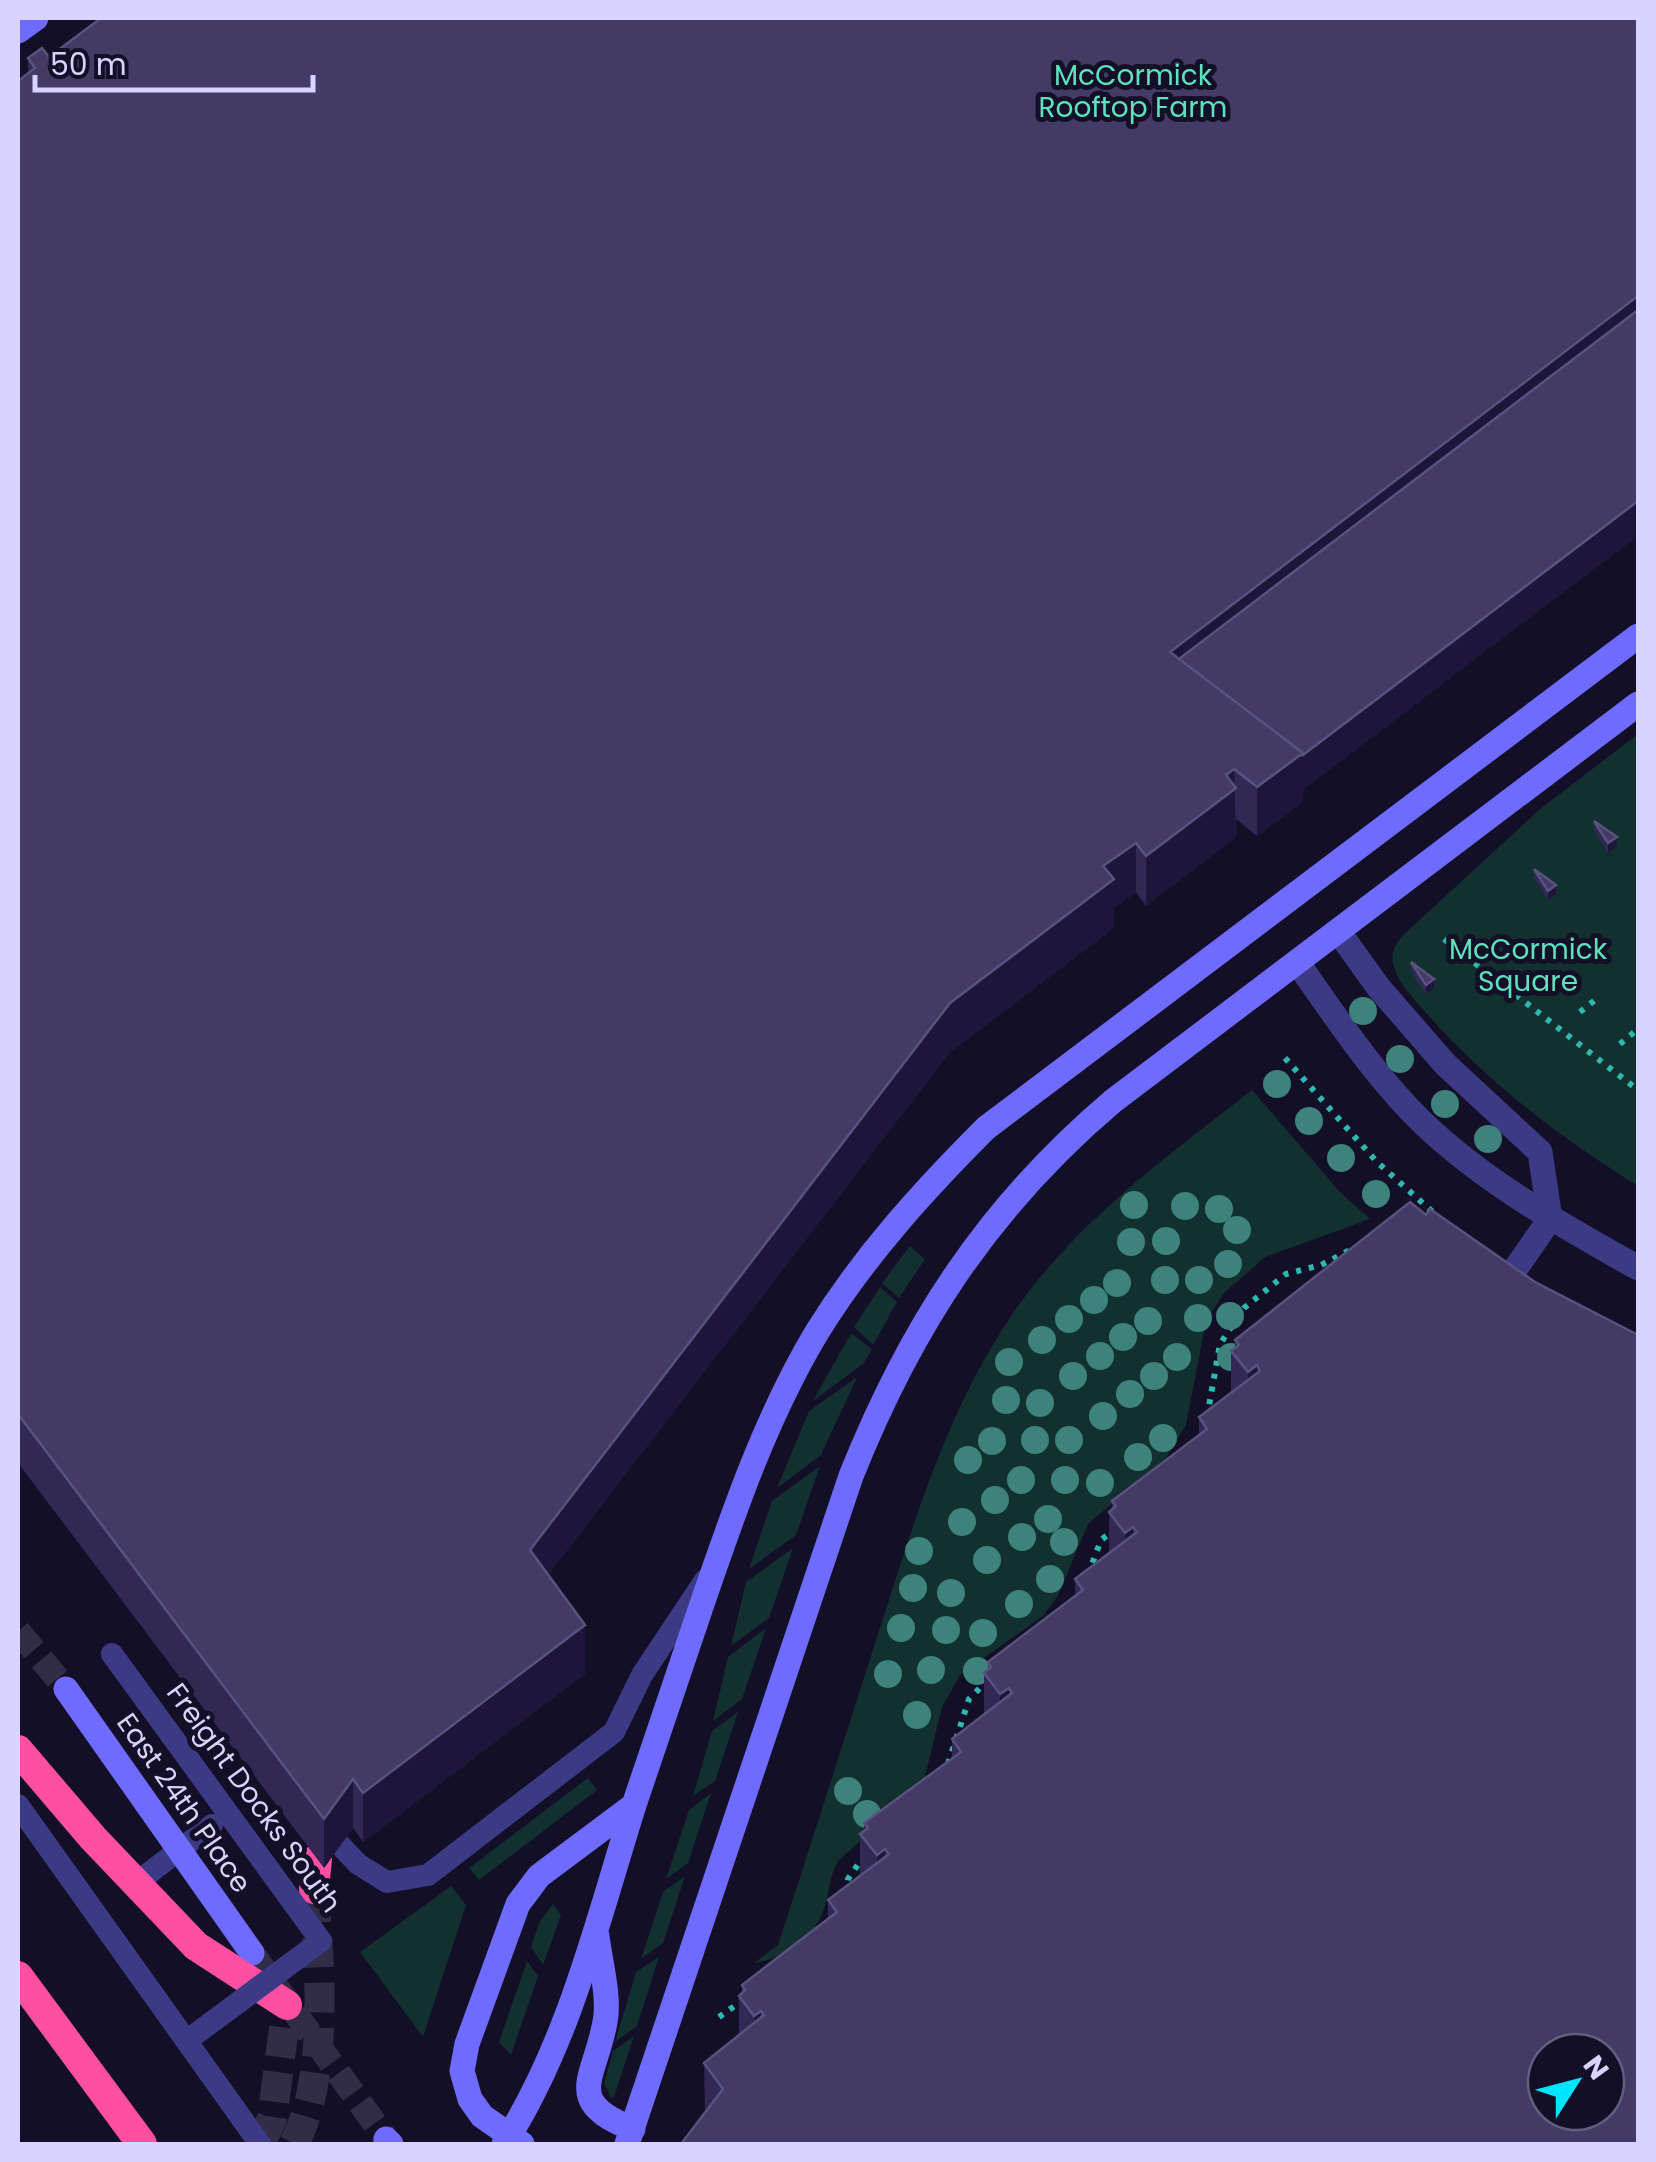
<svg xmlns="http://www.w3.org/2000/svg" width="1656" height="2162" font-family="Poppins,sans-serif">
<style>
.green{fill:#12302f}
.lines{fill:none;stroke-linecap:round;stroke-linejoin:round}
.secondary-tunnel{stroke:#312d47;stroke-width:25;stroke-dasharray:25 12;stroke-linecap:butt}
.highway-tunnel{stroke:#312d47;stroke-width:30;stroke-dasharray:30 15;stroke-linecap:butt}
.path{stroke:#2fb8b0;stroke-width:6;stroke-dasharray:5 8;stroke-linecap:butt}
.lane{stroke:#3d3a85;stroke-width:22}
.street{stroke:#3d3a85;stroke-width:25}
.secondary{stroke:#6f6bff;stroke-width:25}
.highway{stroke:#ff4fa3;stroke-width:30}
.lane-bridge{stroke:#3d3a85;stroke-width:22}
.tree{fill:#3d827b}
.wall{fill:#312854}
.shaded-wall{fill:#1d163a}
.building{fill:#433a66;stroke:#5a527e;stroke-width:2.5;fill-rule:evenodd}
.labels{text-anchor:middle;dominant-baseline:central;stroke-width:10;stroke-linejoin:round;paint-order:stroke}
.park-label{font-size:28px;fill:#5fe0c0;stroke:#130f26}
.street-label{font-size:28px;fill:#d9d4ff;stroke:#130f26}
</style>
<rect width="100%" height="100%" fill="#130f26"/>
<path class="green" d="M1638,734V1186C1560,1137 1489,1084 1428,1015C1415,1000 1398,984 1393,964C1391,952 1395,945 1402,936L1540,809Z
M1252,1090L1340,1192L1370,1219L1265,1257L1224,1293L1206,1321L1186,1425L1166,1458L1088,1524L1058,1596L1043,1616L960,1675L942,1707L923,1785L838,1861C828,1878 830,1896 822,1914C811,1941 782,1959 754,1963L778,1945C812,1841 845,1737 878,1634C915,1520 948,1405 1018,1306C1081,1218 1168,1156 1252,1090Z
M910,1246L925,1259L899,1298L882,1283Z
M880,1287L897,1302L873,1345L854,1327Z
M851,1333L872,1349L864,1363L813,1401Z
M857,1377L821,1455L777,1488L809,1411Z
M820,1466L796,1535L749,1569L772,1501Z
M793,1548L769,1618L731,1646L746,1582Z
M766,1628L742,1699L713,1721L728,1657Z
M738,1712L715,1781L693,1796L712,1731Z
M588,1778L597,1790L479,1880L469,1868Z
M711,1793L688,1863L666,1879L689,1810Z
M685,1876L663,1943L641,1959L663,1892Z
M451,1886L466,1905L423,2037L360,1952Z
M553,1904L561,1915L543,1965L531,1947L540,1921Z
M659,1957L637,2026L615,2042L636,1972Z
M527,1961L538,1976L511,2055L499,2042Z
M634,2036L614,2097L611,2098L604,2083L613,2051Z"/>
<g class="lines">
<path class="secondary-tunnel" d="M18,1631L66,1689
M252,1953L386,2139"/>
<path class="highway-tunnel" d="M260,2144L272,2119L287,2005
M294,2144C330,2075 319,1964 314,1889"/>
<path class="path" d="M1444,939L1638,1090
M1539,980L1549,972
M1580,1012L1595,1000
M1620,1044L1638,1029
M1285,1058L1377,1162L1436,1215
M1207,1417L1220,1344L1244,1308L1286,1274L1321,1265L1352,1249
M1088,1575L1101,1540L1113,1531
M948,1764L969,1699L989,1679
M845,1893L848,1879L864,1856
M719,2017L743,2000"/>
<path class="lane" d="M340,1845L358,1864L387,1882L428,1875L614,1732L642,1675L705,1580
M136,1883L212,1825"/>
<path class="street" d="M1338,931L1379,988L1445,1064L1540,1152L1550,1219L1498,1294
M1297,962C1336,1017 1375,1077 1424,1124C1487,1184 1564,1226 1638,1268"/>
<path class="secondary" d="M18,31L36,18
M66,1689L252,1953
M597,1936C600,1962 610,1997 605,2022C595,2079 562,2101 633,2129
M386,2139L391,2144
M504,2144C569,2043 598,1919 634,1805C656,1738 680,1671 702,1604C734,1511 766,1417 817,1332C864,1256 923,1191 986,1128L1638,636
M522,2144L482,2116L470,2099L462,2071L467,2044L518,1904L539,1876L634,1805
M627,2144L851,1476C911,1326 988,1207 1113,1101L1638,704"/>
<path class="highway" d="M18,1750L93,1838L196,1946L287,2005
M314,1889L317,1859
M18,1976L142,2144"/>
<path class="lane-bridge" d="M112,1654L321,1941L189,2039
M18,1805L260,2144"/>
</g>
<g class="tree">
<circle cx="1363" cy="1011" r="14"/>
<circle cx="1400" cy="1059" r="14"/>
<circle cx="1277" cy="1084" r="14"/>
<circle cx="1445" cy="1104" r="14"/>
<circle cx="1309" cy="1121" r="14"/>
<circle cx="1488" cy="1139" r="14"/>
<circle cx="1341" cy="1158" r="14"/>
<circle cx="1376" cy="1194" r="14"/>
<circle cx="1134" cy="1205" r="14"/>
<circle cx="1185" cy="1206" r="14"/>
<circle cx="1219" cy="1209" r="14"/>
<circle cx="1237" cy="1230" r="14"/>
<circle cx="1166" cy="1241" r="14"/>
<circle cx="1131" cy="1242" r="14"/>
<circle cx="1228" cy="1264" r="14"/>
<circle cx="1165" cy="1280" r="14"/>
<circle cx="1199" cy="1280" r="14"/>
<circle cx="1117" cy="1283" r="14"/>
<circle cx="1094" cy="1300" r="14"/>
<circle cx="1230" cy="1316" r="14"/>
<circle cx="1198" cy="1318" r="14"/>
<circle cx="1069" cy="1319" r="14"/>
<circle cx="1148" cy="1321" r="14"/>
<circle cx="1123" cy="1337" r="14"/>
<circle cx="1042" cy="1340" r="14"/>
<circle cx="1100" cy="1356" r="14"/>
<circle cx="1177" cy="1357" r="14"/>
<circle cx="1231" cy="1357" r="14"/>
<circle cx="1009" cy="1362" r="14"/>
<circle cx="1073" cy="1376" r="14"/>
<circle cx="1154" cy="1376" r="14"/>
<circle cx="1130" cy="1394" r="14"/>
<circle cx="1006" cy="1400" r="14"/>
<circle cx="1040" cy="1403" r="14"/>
<circle cx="1103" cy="1416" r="14"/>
<circle cx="1163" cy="1438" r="14"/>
<circle cx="1035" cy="1440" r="14"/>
<circle cx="1069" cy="1440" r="14"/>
<circle cx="992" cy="1441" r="14"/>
<circle cx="1138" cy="1457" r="14"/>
<circle cx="968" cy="1460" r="14"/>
<circle cx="1021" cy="1480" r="14"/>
<circle cx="1065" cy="1480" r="14"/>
<circle cx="1100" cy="1483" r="14"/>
<circle cx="995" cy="1500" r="14"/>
<circle cx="1048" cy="1519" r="14"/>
<circle cx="962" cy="1522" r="14"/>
<circle cx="1022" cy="1537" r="14"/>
<circle cx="1064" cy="1542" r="14"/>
<circle cx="919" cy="1551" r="14"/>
<circle cx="987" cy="1560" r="14"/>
<circle cx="1050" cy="1579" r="14"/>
<circle cx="913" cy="1588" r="14"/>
<circle cx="951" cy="1593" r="14"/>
<circle cx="1019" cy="1604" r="14"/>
<circle cx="901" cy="1628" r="14"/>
<circle cx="946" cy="1630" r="14"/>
<circle cx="983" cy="1633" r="14"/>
<circle cx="931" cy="1670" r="14"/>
<circle cx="977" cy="1671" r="14"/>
<circle cx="888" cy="1674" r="14"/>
<circle cx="917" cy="1715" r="14"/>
<circle cx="848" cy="1791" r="14"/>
<circle cx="867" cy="1814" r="14"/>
</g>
<path class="wall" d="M49,57L1303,790V802L1257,836L1236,819V837L1146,906L1136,892L1114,908V928L950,1052L548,1575L585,1674L363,1842L353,1828L324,1868L18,1463V81L28,73V58Z
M1594,821L1617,846L1608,853L1594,830Z
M1534,869L1556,894L1548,900L1534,878Z
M1411,962L1434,988L1426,994L1411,972Z
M1426,1215L1535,1282L705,2113L704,2063L739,2036V1996L742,1993V1985L828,1919V1900L860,1875V1834L864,1831V1823L952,1759V1739L984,1715V1673L988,1670V1662L1075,1596V1579L1109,1553V1512L1112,1509V1501L1199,1435V1417L1231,1393V1351L1235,1348V1340Z"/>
<path class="shaded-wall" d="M1638,296V345L1193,683L1170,652Z
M1638,501V536L1303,790V802L1257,836V787Z
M1234,769L1236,837L1146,906V856Z
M1617,837V846L1608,853V843Z
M1136,843V892L1114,908V928L950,1052L530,1599V1550L950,1003L1103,866Z
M1556,885V894L1548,900V891Z
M1434,979V988L1426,994V985Z
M1257,1365V1415L1248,1422V1372Z
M1133,1527V1576L1125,1582V1533Z
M585,1625V1674L363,1842V1793Z
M1009,1688V1737L1000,1743V1694Z
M353,1779V1828L324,1868V1819Z
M885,1849V1898L877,1904V1855Z
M761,2011V2060L754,2065V2016Z"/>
<path class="building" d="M101,18H1638V296L1170,652L1303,753L1257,787L1234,769L1226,775L1236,788L1146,856L1136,843L1103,866L1114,879L950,1003L530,1550L585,1625L363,1793L353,1779L324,1819L18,1414V81L35,68L28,58L42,48L49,57Z
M1638,310V501L1303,755V753L1179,659Z
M1594,821L1617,837L1608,843Z
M1534,869L1556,885L1548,891Z
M1411,962L1434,979L1426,985Z
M1410,1202L1426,1215L1430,1209L1535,1282L1638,1335V2144H681L723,2089L704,2063L764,2015L761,2011L754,2016L739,1996L745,1990L742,1985L837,1912L828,1900L889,1854L885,1849L877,1855L860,1834L868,1828L864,1823L961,1752L952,1739L1012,1693L1009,1688L1000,1694L984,1673L991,1667L988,1662L1083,1590L1075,1579L1137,1532L1133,1527L1125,1533L1109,1512L1116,1506L1112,1501L1207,1429L1199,1417L1260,1371L1257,1365L1248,1372L1231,1351L1239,1345L1235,1340ZM1546,2052H1606V2112H1546Z"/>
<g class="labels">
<g class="park-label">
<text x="1133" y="75">McCormick<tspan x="1133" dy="32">Rooftop Farm</tspan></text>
<text x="1528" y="949">McCormick<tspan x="1528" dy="32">Square</tspan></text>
</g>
<g class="street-label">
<text transform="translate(254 1798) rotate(54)">Freight Docks South</text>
<text transform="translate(184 1803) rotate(55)">East 24th Place</text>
</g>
</g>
<rect width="1656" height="2162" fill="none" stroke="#d9d4ff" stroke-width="40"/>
<g transform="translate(1576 2082) rotate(54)"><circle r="48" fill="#130f26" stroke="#625e7d" stroke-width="2.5"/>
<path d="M0-8L18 38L0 25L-18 38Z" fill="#00e5ff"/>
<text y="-15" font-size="28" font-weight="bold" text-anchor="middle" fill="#d9d4ff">N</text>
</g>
<path d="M35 75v15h278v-15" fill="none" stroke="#d9d4ff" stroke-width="5"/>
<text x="50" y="75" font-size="30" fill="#d9d4ff" stroke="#130f26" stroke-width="8" paint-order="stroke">50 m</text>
</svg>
